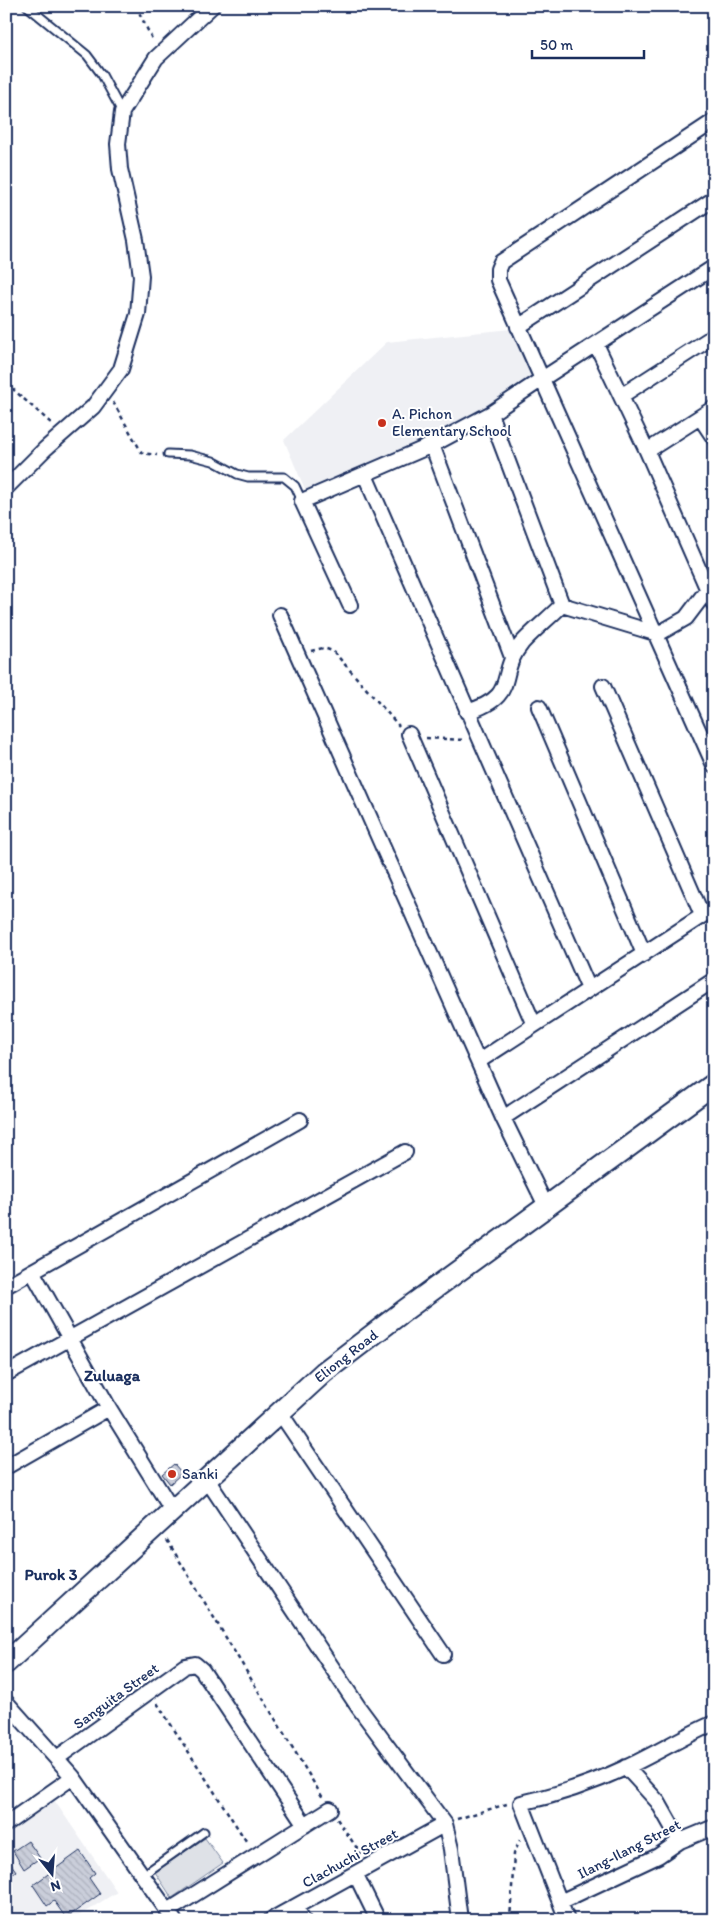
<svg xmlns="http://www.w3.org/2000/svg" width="720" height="1926" font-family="Itim,sans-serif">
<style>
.built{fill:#eff0f4}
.green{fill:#dee1e7;stroke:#7c88a2}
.building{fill:url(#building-back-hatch);stroke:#1b2f5e}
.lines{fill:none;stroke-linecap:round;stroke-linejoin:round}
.service-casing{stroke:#1b2f5e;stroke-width:11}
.minor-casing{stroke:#1b2f5e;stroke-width:18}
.secondary-casing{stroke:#1b2f5e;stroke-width:24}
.path{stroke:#1b2f5e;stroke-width:2.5;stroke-dasharray:4 4;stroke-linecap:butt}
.service{stroke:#fff;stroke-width:7}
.minor{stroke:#fff;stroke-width:14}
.secondary{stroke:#fff;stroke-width:20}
.poi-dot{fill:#c8321e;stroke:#fff;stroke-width:2}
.labels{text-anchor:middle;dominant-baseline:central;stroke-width:4;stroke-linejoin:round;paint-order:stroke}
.poi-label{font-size:15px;fill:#1b2f5e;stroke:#fff;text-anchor:start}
.street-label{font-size:15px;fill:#1b2f5e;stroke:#fff}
.neighbourhood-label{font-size:16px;font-weight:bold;fill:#1b2f5e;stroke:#fff}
</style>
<defs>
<pattern id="building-back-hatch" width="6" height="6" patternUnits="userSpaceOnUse" patternTransform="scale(1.25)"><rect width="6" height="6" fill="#caceda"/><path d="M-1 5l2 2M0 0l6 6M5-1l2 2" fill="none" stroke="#adb1be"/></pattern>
</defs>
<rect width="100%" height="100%" fill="#fff"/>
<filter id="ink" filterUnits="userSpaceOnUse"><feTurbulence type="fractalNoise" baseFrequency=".02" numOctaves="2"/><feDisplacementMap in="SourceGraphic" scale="10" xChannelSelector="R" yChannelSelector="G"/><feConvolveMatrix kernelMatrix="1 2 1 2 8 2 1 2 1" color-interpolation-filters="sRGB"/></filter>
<g filter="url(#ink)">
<path class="built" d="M511,329L533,377L487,409L438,438L307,494L284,440L387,342Z
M54,1800L117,1892L72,1920H6V1830Z"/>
<path class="green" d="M205,1838L223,1863L172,1898L155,1872Z"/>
<path class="building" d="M174,1464L182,1473L170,1484L162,1474Z
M28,1841L40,1858L24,1869L13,1851Z
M80,1851L95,1873L89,1878L100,1894L66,1918L54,1901L47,1906L33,1885Z
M6,1857L16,1871L6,1878Z"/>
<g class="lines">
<g class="service-casing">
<path id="service" d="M27,6L87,55L102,75L122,112
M168,454L190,455L213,461L237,474L248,477H284L295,486L302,501
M143,1875L204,1832"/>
</g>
<g class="minor-casing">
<path id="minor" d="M714,121L501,262L498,269V280L542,379L714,267
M518,327L714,199
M596,344L647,451L714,604
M621,396L714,336
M490,414L562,605
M700,417L714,438
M432,445L512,657
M647,451L714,408
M365,475L589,989
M6,488L45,449L93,407L121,369L138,314L141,276L136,240L120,169L118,144L122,112L156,58L212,6
M350,605L302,501L432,445L490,414L542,379L714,765
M280,615L503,1118L546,1206
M603,686L702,915
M539,707L644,954
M467,712C521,695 495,676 522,643C534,630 549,618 562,605L658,634L686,618L714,581
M409,734L534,1025
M479,1061L714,908
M503,1118L714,980
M32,1271L109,1408L172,1510
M6,1286L300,1120
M6,1374L405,1152
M279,1411L443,1654
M6,1467L109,1408
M206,1478L359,1708L445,1824L451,1849L460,1920
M6,1702L73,1777L174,1920
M57,1758L185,1666L195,1664L202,1670L305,1825
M626,1767L658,1802L680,1841
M6,1824L73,1777
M356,1875L378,1920
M560,1902L658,1856L680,1841L714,1827
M296,1907L303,1920
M168,1911L330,1809
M271,1920L445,1824
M567,1920L521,1803C558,1795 593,1783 627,1767C657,1753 684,1736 714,1723"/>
</g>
<g class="secondary-casing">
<path id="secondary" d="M6,1663L324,1372L405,1310L714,1084"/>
</g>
<path class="path" d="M136,6L153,41
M6,383L52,424
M113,402L142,453L157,455
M311,651L323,648L333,651L399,726
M426,738L465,740
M167,1540L323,1798
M157,1703L248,1844
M337,1819L361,1854
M457,1819L507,1804
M510,1920L514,1854L520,1840"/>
<use href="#service" class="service"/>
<use href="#minor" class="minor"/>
<use href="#secondary" class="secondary"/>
</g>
</g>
<g class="poi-dot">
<circle cx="382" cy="423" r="5"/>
<circle cx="172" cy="1474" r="5"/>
</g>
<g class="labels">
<g class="poi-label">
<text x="392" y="414">A. Pichon<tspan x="392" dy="17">Elementary School</tspan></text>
<text x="182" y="1474">Sanki</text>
</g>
<g class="street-label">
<text transform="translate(346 1356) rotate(-38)">Eliong Road</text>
<text transform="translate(116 1696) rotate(-36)">Sanguita Street</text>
<text transform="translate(629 1849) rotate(-27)">Ilang-Ilang Street</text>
<text transform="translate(350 1858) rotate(-29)">Clachuchi Street</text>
</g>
<g class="neighbourhood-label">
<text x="112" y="1375">Zuluaga</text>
<text x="51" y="1574">Purok 3</text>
</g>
</g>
<rect width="720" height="1926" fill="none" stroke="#fff" stroke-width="25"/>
<rect x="12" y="12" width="695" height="1901" fill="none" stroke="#1b2f5e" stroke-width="2" filter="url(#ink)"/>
<g transform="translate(52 1874) rotate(163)" stroke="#ffffff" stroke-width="4" paint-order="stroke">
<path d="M0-4L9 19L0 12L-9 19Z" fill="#1b2f5e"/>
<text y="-8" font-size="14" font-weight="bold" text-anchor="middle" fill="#1b2f5e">N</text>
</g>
<path d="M532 50v8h112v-8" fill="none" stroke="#1b2f5e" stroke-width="2.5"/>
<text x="540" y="50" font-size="15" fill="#1b2f5e" stroke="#ffffff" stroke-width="4" paint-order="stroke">50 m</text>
</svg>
